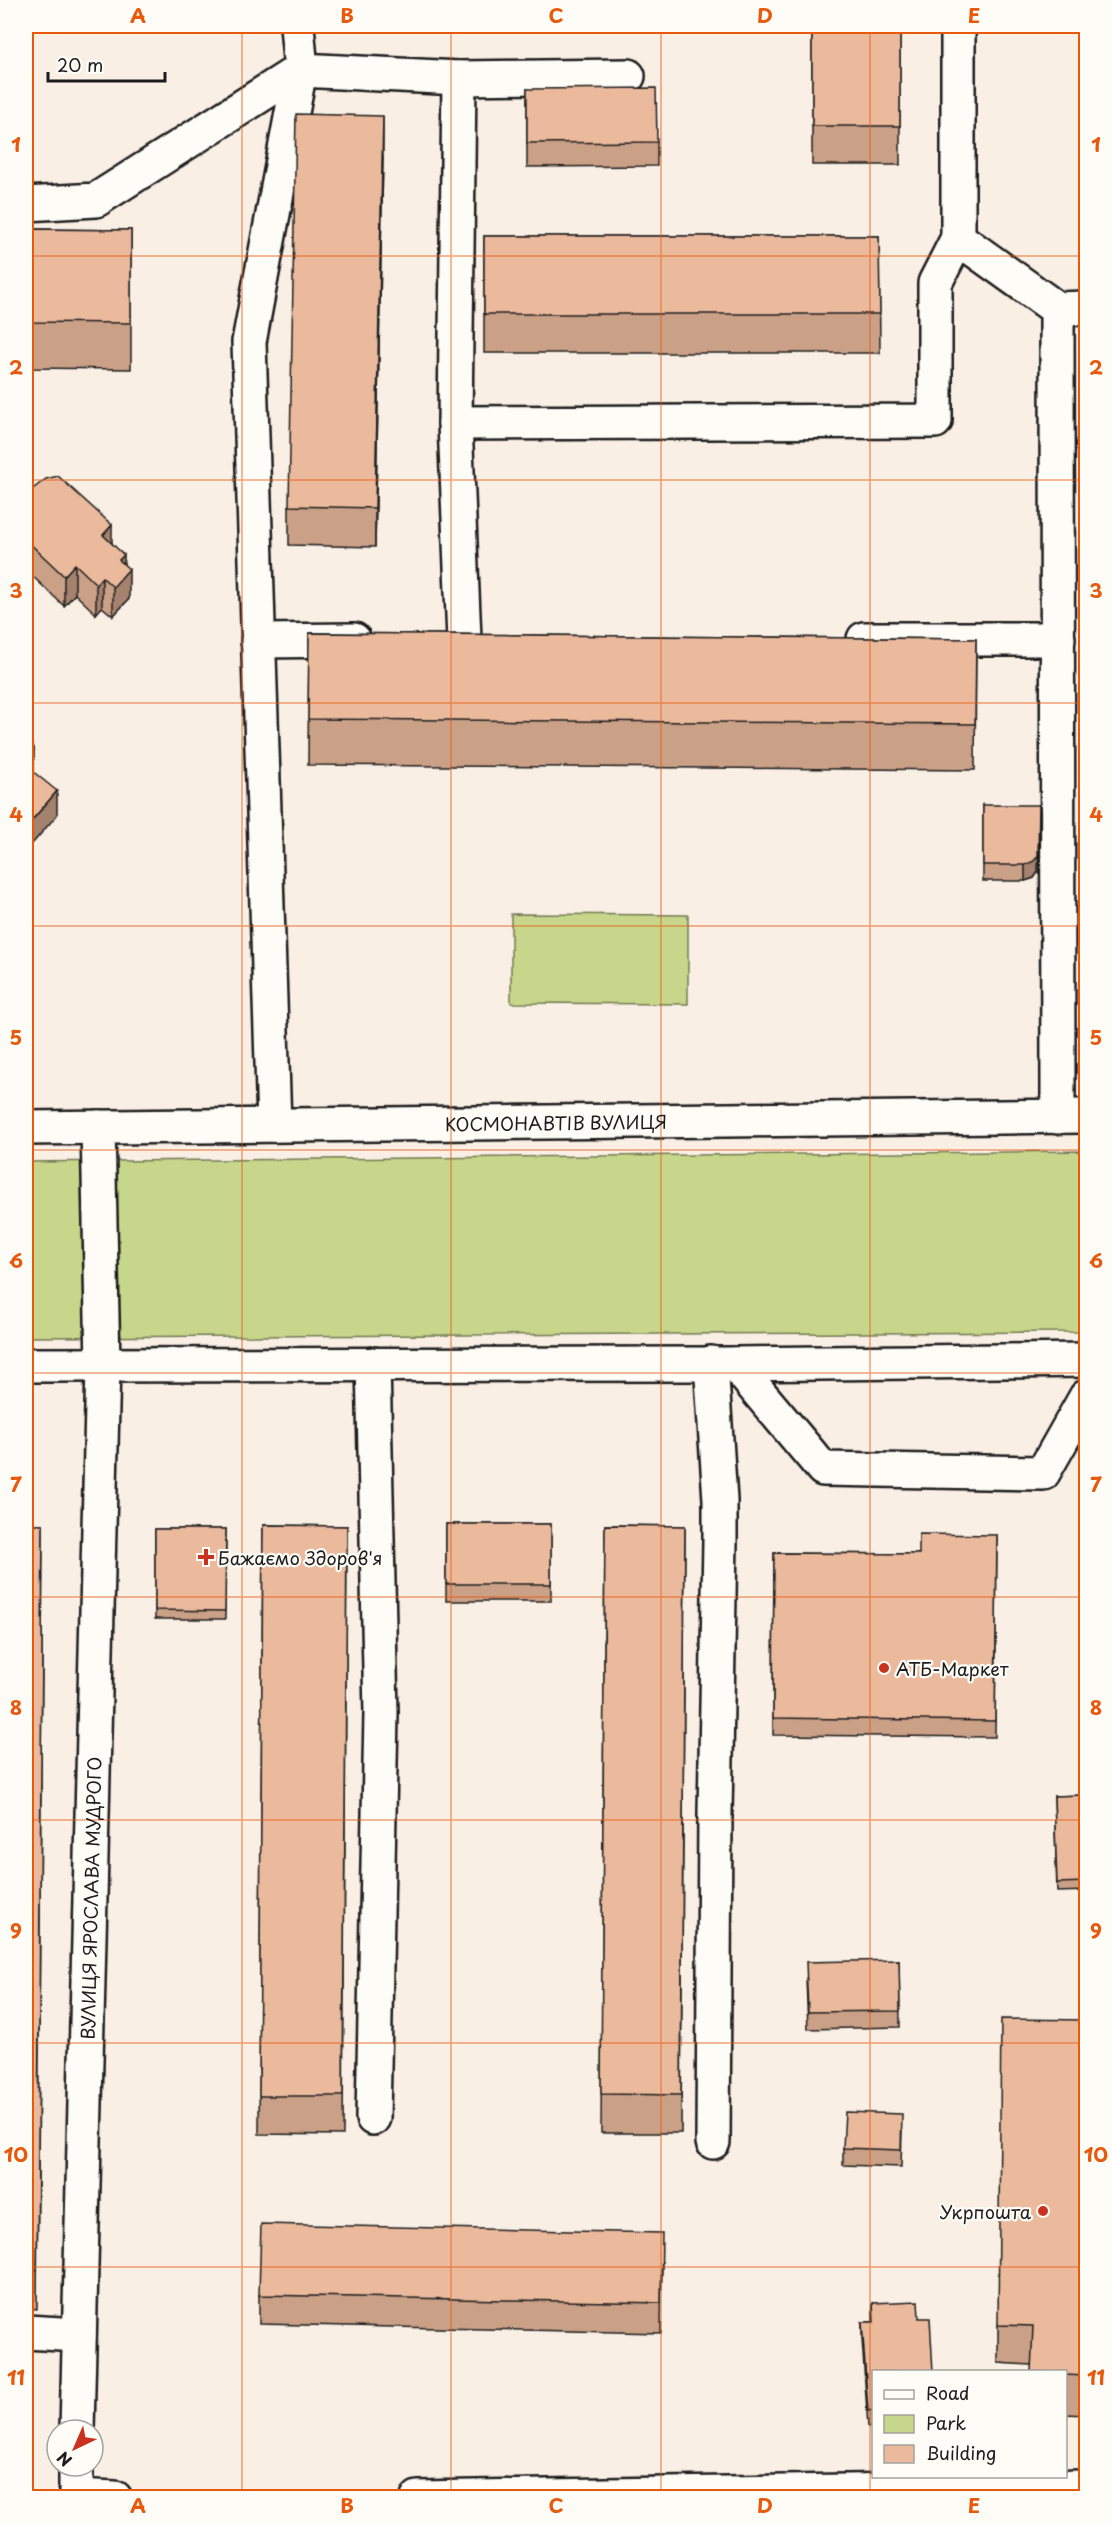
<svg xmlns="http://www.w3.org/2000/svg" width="1112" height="2523" font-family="'Playpen Sans',sans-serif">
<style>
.green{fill:#c7d68a;stroke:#727953;stroke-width:1.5}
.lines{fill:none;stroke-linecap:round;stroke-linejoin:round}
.minor-casing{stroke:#1c1c1c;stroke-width:38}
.minor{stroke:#fdfcf7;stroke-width:33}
.wall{fill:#caa087;stroke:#1c1c1c;stroke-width:1.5}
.shaded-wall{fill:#a4826e;stroke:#1c1c1c;stroke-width:1.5}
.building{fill:#ebba9d;stroke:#1c1c1c;stroke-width:1.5}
.grid{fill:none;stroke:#e8590c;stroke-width:1.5;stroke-opacity:0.55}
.poi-dot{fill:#c8321e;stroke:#fdfcf7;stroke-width:2}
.labels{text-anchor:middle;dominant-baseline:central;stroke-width:4.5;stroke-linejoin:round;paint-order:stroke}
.street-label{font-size:18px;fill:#1c1c1c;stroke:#fdfcf7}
.poi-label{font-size:18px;fill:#1c1c1c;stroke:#fdfcf7;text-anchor:start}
.neatline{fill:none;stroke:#e8590c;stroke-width:2}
.grid-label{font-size:20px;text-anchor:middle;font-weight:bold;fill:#e8590c}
</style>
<rect width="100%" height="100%" fill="#f9efe5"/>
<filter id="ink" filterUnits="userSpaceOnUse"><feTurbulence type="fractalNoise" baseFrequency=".0167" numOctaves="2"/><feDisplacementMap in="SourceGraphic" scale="12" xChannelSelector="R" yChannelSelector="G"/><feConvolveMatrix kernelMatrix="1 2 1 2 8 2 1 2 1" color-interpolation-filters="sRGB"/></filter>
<g filter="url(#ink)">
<path class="green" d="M511,914L688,915V1004L511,1003Z
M1086,1151V1332L26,1337V1162Z"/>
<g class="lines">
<g class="minor-casing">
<g id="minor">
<path d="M297,26L301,70"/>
<path d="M958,26V238L1057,309L1058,1117"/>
<path d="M459,78L455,423L464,639"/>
<path d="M26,204L96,200L300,70"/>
<path d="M1057,309L1086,308"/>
<path d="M455,423L935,421V283L958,238"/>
<path d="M864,639H1058"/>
<path d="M258,641L354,640"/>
<path d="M274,1125L249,342L300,70L459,78L628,76"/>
<path id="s1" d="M26,1128L1086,1116"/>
<path d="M711,1363L720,1500V1541L715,1813L713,2142"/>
<path d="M735,1364L823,1469L1043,1473L1086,1397"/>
<path d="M26,1365L735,1364L1086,1360"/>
<path d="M373,2118L381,1713L373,1364"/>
<path d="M26,2332L79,2335"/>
<path id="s2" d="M77,2430L103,1365L98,1127"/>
<path d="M76,2496L115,2498"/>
<path d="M76,2498V2466"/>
<path d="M418,2498L1086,2487"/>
</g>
</g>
<use href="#minor" class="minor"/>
</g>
<path class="wall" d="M812,26H900V165H812Z
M527,89L657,142V166L527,167Z
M383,155L375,547L289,545V506Z
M26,229L131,230V369L26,368Z
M484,236H879L880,353H484Z
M26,494L112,543L124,565L129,599L113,616L102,607L96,614L75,594L64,606L26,570Z
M309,633L976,639L975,770L308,765Z
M1086,774V897H1084L1081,775Z
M983,805L1038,872L1034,878L1025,881H983Z
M26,1524H43L37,2309L26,2308Z
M446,1524H551V1601H446Z
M263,1525L347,1526L343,2135L259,2134Z
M605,1525L685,1526L681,2133H601Z
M155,1529H226L225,1619H155Z
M997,1535L995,1737L773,1735L774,1553L919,1554Z
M1086,1795V1891L1057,1892L1054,1796Z
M899,1960L900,2027L808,2029L806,1978Z
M1086,2020V2415L1065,2414V2372L1031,2365L998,2363V2325Z
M902,2131L901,2167L843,2165V2148Z
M662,2262L661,2333L259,2324V2295Z
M873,2303L919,2318L873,2372V2427H868L862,2339V2322H873Z"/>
<path class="shaded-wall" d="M383,116V155L375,547V508Z
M112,525V555L103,535Z
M124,555V574L129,569V599L113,616V587L119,560Z
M75,564V594L64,606V576Z
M102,577V607L96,614V584Z
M34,748V772L31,770Z
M57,791V815L26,851V827Z
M1039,805L1038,872L1034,878L1025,881V865Z"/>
<path class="building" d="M812,26H900V126H812Z
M656,88L657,142L527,143V89Z
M296,114L383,116L375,508L289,506Z
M26,229L131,230V323L26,322Z
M484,236H879L880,314H484Z
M58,476L112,525L103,535L124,555L119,560L129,569L113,587L102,577L96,584L75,564L64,576L26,540V494L46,479Z
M309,633L976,639L975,724L308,719Z
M26,732L34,748L31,770L57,791L26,827Z
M1086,774V873L1084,874L1081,775Z
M983,805H1039L1038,856L1034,861L1025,865H983Z
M26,1524H43L37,2270H26Z
M446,1524H551V1584H446Z
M263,1525L347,1526L343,2096H259Z
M605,1525L685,1526L681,2095L601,2094Z
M155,1529H226L225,1611L155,1610Z
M919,1534L997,1535L995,1721L773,1718L774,1553L919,1554Z
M1086,1795V1882L1057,1883L1054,1796Z
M899,1960L900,2011L808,2012L806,1962Z
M1001,2019L1086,2020V2376L1065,2375V2372H1031L1033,2326L998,2325Z
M845,2112L902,2114L901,2150L843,2148Z
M261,2224L662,2233L661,2303L259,2295Z
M918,2301L919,2318H930L933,2372H873V2410L868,2411L862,2322H874L873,2303Z"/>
</g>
<path class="grid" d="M242,26V2498M451,26V2498M661,26V2498M870,26V2498M26,256H1086M26,480H1086M26,703H1086M26,926H1086M26,1150H1086M26,1373H1086M26,1597H1086M26,1820H1086M26,2043H1086M26,2267H1086"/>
<g class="poi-dot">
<path d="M203 1548h6v6h6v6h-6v6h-6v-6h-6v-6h6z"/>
<circle cx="884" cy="1668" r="6"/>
<circle cx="1043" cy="2211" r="6"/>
</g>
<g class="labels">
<g class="street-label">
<text stroke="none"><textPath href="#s1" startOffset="530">КОСМОНАВТІВ ВУЛИЦЯ</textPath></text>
<text stroke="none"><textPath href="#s2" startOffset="532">ВУЛИЦЯ ЯРОСЛАВА МУДРОГО</textPath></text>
</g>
<g class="poi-label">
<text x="218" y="1557">Бажаємо Здоров'я</text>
<text x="896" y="1668">АТБ-Маркет</text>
<text x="1031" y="2211" text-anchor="end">Укрпошта</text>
</g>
</g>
<rect width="1112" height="2523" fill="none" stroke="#fdfcf7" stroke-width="66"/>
<rect x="872" y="2370" width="195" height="108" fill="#fdfcf7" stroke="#a3a29f" stroke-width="1.5"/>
<rect x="884" y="2390" width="30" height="9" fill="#fdfcf7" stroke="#a3a29f" stroke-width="1.5"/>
<text x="926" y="2400" font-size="18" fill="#1c1c1c">Road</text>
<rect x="884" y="2415" width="30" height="18" fill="#c7d68a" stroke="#a3a29f" stroke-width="1.5"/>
<text x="926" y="2430" font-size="18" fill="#1c1c1c">Park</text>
<rect x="884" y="2445" width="30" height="18" fill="#ebba9d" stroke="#a3a29f" stroke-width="1.5"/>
<text x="926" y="2460" font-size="18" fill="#1c1c1c">Building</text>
<g transform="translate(75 2448) rotate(224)"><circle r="28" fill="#fdfcf7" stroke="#a3a29f" stroke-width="1.5"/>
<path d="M0-4.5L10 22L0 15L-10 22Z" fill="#c8321e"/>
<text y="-9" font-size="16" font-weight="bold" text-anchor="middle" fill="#1c1c1c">N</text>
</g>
<path d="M48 72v9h117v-9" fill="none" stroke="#1c1c1c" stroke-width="3"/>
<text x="57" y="72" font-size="18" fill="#1c1c1c" stroke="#fdfcf7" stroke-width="4.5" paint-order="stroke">20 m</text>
<rect x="33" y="33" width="1046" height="2457" class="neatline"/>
<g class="grid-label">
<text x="138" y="23">A</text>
<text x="347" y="23">B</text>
<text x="556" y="23">C</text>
<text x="765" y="23">D</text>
<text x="974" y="23">E</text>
<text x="16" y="152">1</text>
<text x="1096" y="152">1</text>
<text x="16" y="375">2</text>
<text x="1096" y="375">2</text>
<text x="16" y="598">3</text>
<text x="1096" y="598">3</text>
<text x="16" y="822">4</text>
<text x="1096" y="822">4</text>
<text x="16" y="1045">5</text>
<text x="1096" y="1045">5</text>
<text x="16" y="1268">6</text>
<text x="1096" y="1268">6</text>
<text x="16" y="1492">7</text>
<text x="1096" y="1492">7</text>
<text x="16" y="1715">8</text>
<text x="1096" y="1715">8</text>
<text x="16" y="1938">9</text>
<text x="1096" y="1938">9</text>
<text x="16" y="2162">10</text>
<text x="1096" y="2162">10</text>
<text x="16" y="2385">11</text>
<text x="1096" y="2385">11</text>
<text x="138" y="2513">A</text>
<text x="347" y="2513">B</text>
<text x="556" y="2513">C</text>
<text x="765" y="2513">D</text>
<text x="974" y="2513">E</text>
</g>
</svg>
